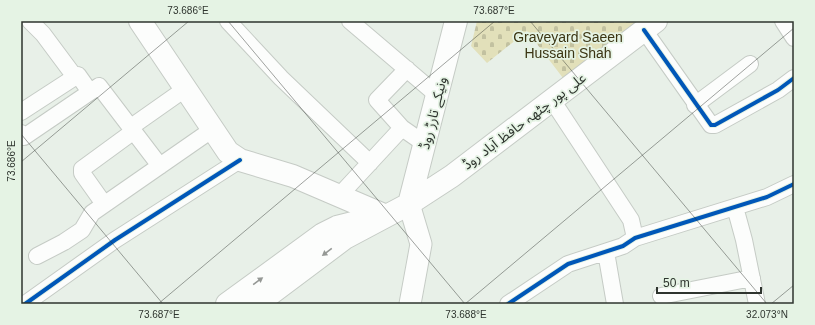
<svg xmlns="http://www.w3.org/2000/svg" width="815" height="325" font-family="Arial,'Noto Sans Arabic',sans-serif">
<style>
.cemetery{fill:url(#cemetery-stones)}
.lines{fill:none;stroke-linecap:round;stroke-linejoin:round}
.minor-casing{stroke:#c5cbc5;stroke-width:18}
.tertiary-casing{stroke:#c5cbc5;stroke-width:23}
.primary-casing{stroke:#c5cbc5;stroke-width:24}
.minor{stroke:#fcfdfc;stroke-width:16}
.tertiary{stroke:#fcfdfc;stroke-width:21}
.primary{stroke:#fcfdfc;stroke-width:22}
.cycleway-casing{stroke:#e5f3e4;stroke-width:6}
.cycleway{stroke:#0057b8;stroke-width:4}
.oneway{fill:#959895}
.ticks{fill:none;stroke:#2e342e;stroke-width:1;stroke-opacity:0.45}
.labels{text-anchor:middle;dominant-baseline:central;stroke-width:3.5;stroke-linejoin:round;paint-order:stroke}
.park-label{font-size:14px;fill:#3b3513;stroke:#e5f3e4}
.street-label{font-size:14px;fill:#2e342e;stroke:#e5f3e4}
.neatline{fill:none;stroke:#2e342e;stroke-width:1.5}
.ticks-label{font-size:10px;text-anchor:middle;fill:#2e342e}
</style>
<defs>
<pattern id="cemetery-stones" width="16" height="16" patternUnits="userSpaceOnUse"><rect width="16" height="16" fill="#e2e0ba"/><path d="M2 7V4a2 2 0 0 1 4 0v3zM10 15v-3a2 2 0 0 1 4 0v3z" fill="#c2c1a0"/></pattern>
</defs>
<rect width="100%" height="100%" fill="#e8f0e8"/>
<path class="cemetery" d="M477,21H640L563,78L527,31L487,63L471,46Z"/>
<g class="lines">
<g class="minor-casing">
<path id="minor" d="M30,21L43,34L75,77
M228,21L281,78L370,163
M350,21L437,95
M783,21L794,38
M644,30L711,125H715L778,90L794,78
M407,69L377,100L402,128L425,144
M552,100L631,220L635,238
M695,105L750,64
M21,112L78,75L90,92
M131,127L185,89
M21,133L24,137L99,86L160,166
M339,196L402,128
M104,204L82,173V169L134,131
M735,207L744,240L757,304
M606,252L615,304
M37,256L64,242L82,230L92,213L213,129
M661,296L752,278
M25,304L115,240L240,160
M508,304L568,264L623,246L635,238L767,197L794,184"/>
</g>
<g class="tertiary-casing">
<path id="tertiary" d="M409,204L421,244L410,304"/>
</g>
<g class="primary-casing">
<path id="primary" d="M140,21L228,152L240,160L293,176L384,215
M409,204L456,21
M227,304L323,234L337,227L357,222
M257,304L345,238L409,204L452,176L656,21"/>
</g>
<use href="#minor" class="minor"/>
<use href="#tertiary" class="tertiary"/>
<use href="#primary" class="primary"/>
<g class="cycleway-casing">
<path id="cycleway" d="M644,30L711,125H715L778,90L794,78
M25,304L115,240L240,160
M508,304L568,264L623,246L635,238L767,197L794,184"/>
</g>
<use href="#cycleway" class="cycleway"/>
</g>
<defs><path id="oneway-solid" d="M-6-.8H1V-3.2L6.5 0L1 3.2V.8H-6Z"/></defs>
<g class="oneway">
<use href="#oneway-solid" transform="translate(327 252) rotate(143)"/>
<use href="#oneway-solid" transform="translate(258 281) rotate(-36)"/>
</g>
<path class="ticks" d="M228,21L465,304M530,21L767,304M21,134L163,304M21,162L189,21M158,304L495,21M465,304L794,28M771,304L794,285"/>
<g class="labels">
<g class="park-label">
<text x="568" y="37">Graveyard Saeen<tspan x="568" dy="16">Hussain Shah</tspan></text>
</g>
<g class="street-label">
<text transform="translate(433 113) rotate(-76)">ونیکے تارڑ روڈ</text>
<text transform="translate(524 121) rotate(-37)">علی پور چٹھہ حافظ آباد روڈ</text>
</g>
</g>
<rect width="815" height="325" fill="none" stroke="#e5f3e4" stroke-width="44"/>
<path d="M657 287v6h104v-6" fill="none" stroke="#2e342e" stroke-width="2"/>
<text x="663" y="287" font-size="12" fill="#2e342e" stroke="#e5f3e4" stroke-width="3" paint-order="stroke">50 m</text>
<rect x="22" y="22" width="771" height="281" class="neatline"/>
<g class="ticks-label">
<text x="188" y="14">73.686°E</text>
<text x="494" y="14">73.687°E</text>
<text transform="translate(11 161) rotate(-90)" y="4">73.686°E</text>
<text x="159" y="318">73.687°E</text>
<text x="466" y="318">73.688°E</text>
<text x="767" y="318">32.073°N</text>
</g>
</svg>
